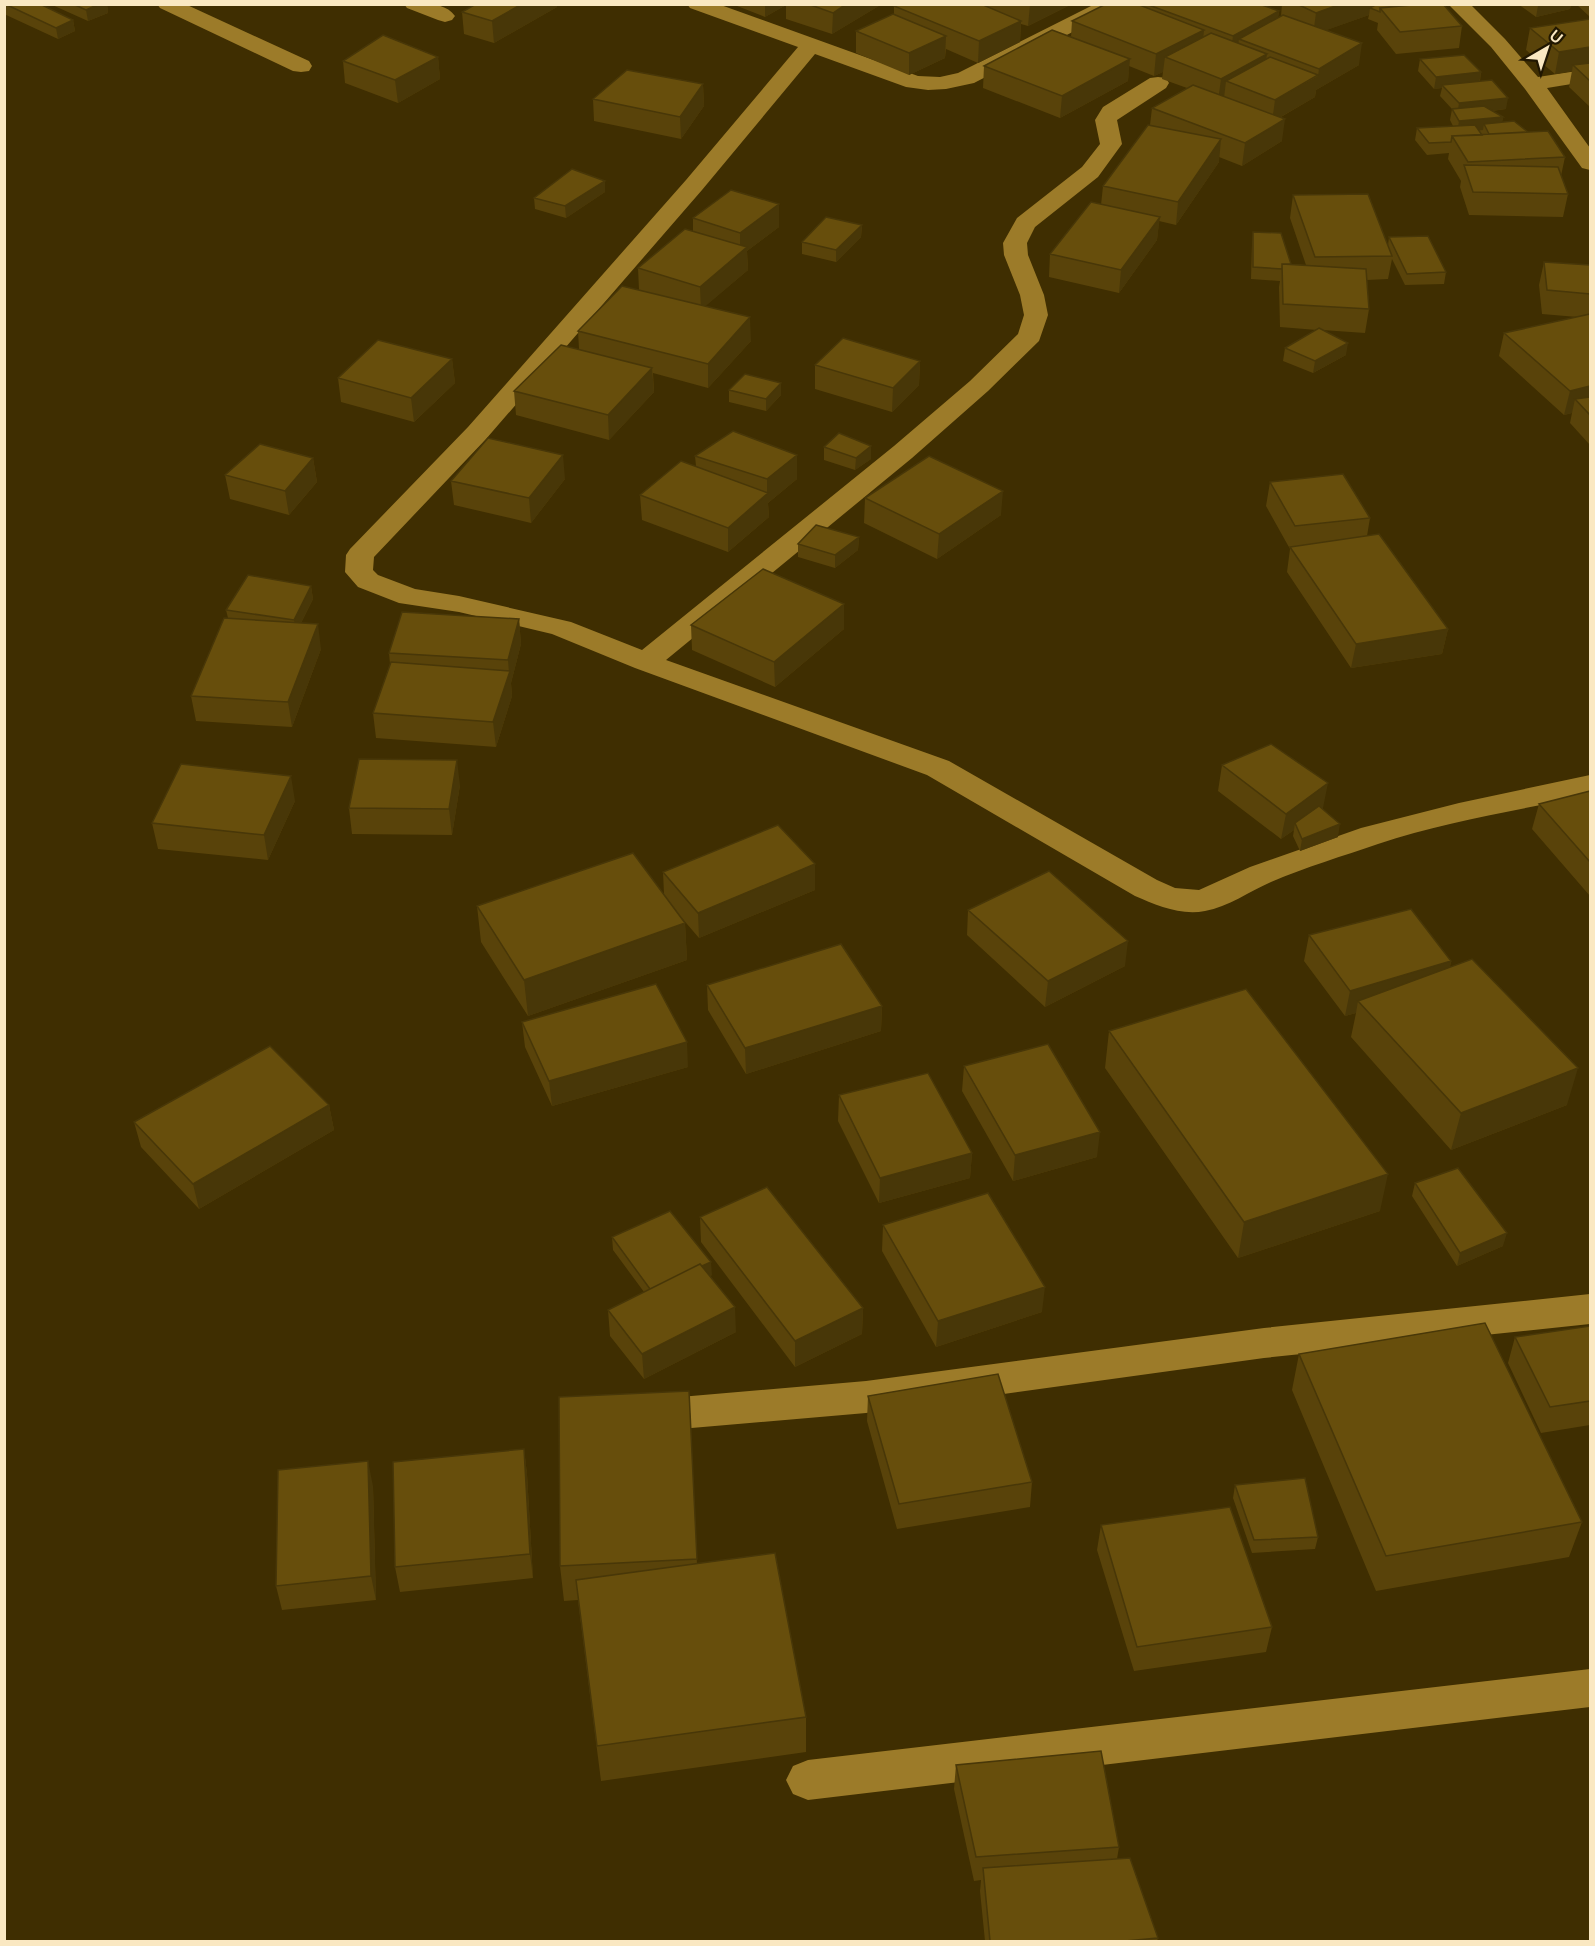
<svg xmlns="http://www.w3.org/2000/svg" width="1595" height="1946" font-family="Cabin,sans-serif">
<style>
.lines{fill:none;stroke-linecap:round;stroke-linejoin:round}
.minor{fill:#9c7b29;fill-rule:evenodd}
.wall{fill:#59430a}
.shaded-wall{fill:#483708}
.building{fill:#674e0c;stroke:#483708;stroke-width:1.5}
</style>
<rect width="100%" height="100%" fill="#3f2e01"/>
<g class="lines">
<path class="minor" d="M157,4H185L309,61L312,66L309,71L301,72L293,71L160,8Z
M404,4C420,4 445,1 455,16L452,20L445,22L438,20L407,8Z
M687,4H718L918,76L940,77L958,73L1095,4H1122L1119,8L974,83L946,89L928,90L906,87L815,54L702,190L486,439L374,557L373,570L378,575L415,589L459,596L571,622L642,650L894,446L970,381L1018,334L1024,315L1020,295L1004,255L1003,243L1017,218L1082,167L1100,144L1095,120L1103,107L1150,78L1158,77L1166,78L1169,83L1166,88L1117,120L1122,144L1098,177L1035,227L1027,243L1028,255L1044,295L1048,315L1039,341L988,391L912,458L666,660L949,761L1157,880L1175,888L1199,890L1250,867L1361,828L1459,803L1590,775V795C1520,810 1446,821 1378,844C1343,856 1306,867 1271,882C1250,891 1228,907 1205,911C1181,916 1156,905 1135,896L927,775L635,668L552,634L459,612L399,603L358,587L345,572L346,555L350,549L468,427L686,180L798,47L690,8Z
M1448,4H1470L1505,39L1538,77L1590,69V81L1547,88L1590,148V170L1582,168L1525,89L1491,47Z
M1590,1294V1324L1264,1358L866,1413L645,1432L631,1427L626,1416L631,1405L645,1400L866,1381L1264,1328Z
M1590,1669V1707L808,1800L793,1794L786,1780L793,1766L808,1760Z"/>
</g>
<path class="wall" d="M4,4L73,20L75,31L58,39L4,14Z
M50,4H107L108,13L88,21Z
M732,4H882L832,34L786,19V5L765,17Z
M898,4H1068V6L1028,26L1021,24L1020,42L978,63L946,49L945,58L909,75L856,53V31L894,15V6Z
M1106,4H1259L1279,11L1278,18L1281,16L1282,4H1443L1462,26L1459,48L1396,54L1377,30L1378,23L1368,19L1369,15L1326,30L1359,65L1316,90L1315,97L1281,117L1282,141L1242,166L1219,157V162L1176,225L1159,221L1157,240L1119,293L1049,277L1050,254L1101,205L1103,186L1150,125L1152,108L1187,88L1162,79L1163,72L1154,76L1129,66L1128,81L1060,118L983,88L984,66L1071,37L1072,21Z
M1518,4H1571L1570,9L1536,17Z
M1576,4H1590V17Z
M557,7L494,43L464,34L462,12Z
M1590,19V107L1569,87L1572,71L1555,74L1526,50L1530,28Z
M438,57L440,79L398,103L345,83L343,61Z
M1420,59L1481,72L1480,81L1506,109L1492,111L1503,117L1502,122L1528,132L1565,157L1561,176L1568,194L1563,217L1469,215L1460,187L1461,181L1448,159L1449,153L1427,155L1415,140L1417,128L1453,126L1450,120L1452,109L1440,96L1442,88L1434,89L1418,71Z
M703,84L704,106L681,139L594,121L593,99Z
M605,181V192L566,218L535,209L534,198Z
M1293,195L1388,245L1389,237L1446,272L1444,284L1405,285L1392,259L1388,279L1367,280L1369,309L1365,333L1322,330L1346,355L1313,373L1283,361L1285,348L1317,330L1280,327L1279,287L1280,281L1251,279L1252,243L1253,232L1291,264L1306,265L1290,218Z
M693,218L779,227L747,251L748,270L705,306L751,341L708,388L653,373L654,392L609,440L516,415L514,391L579,349L578,331L639,290L638,268L693,231Z
M862,225L861,237L836,262L802,254V242Z
M1544,262L1590,265V445L1570,423L1572,413L1564,415L1499,356L1504,333L1577,317L1542,314L1539,285Z
M452,359L455,383L414,422L341,402L338,378Z
M920,361L919,385L892,412L815,389V365Z
M729,390L781,395L766,411L729,402Z
M824,447L871,459L855,470L824,460Z
M695,456L797,479L768,503L769,517L728,552L642,520L640,495L696,466Z
M313,458L317,482L289,515L230,499L225,475Z
M565,479L531,523L454,505L451,481Z
M1270,482L1370,518L1367,536L1448,629L1442,654L1351,668L1287,572L1290,549L1266,506Z
M865,498L1001,515L937,559L864,523Z
M859,537L858,550L835,568L798,557V544Z
M311,586L313,599L301,623L321,649L292,727L196,721L191,696L228,618L226,610Z
M844,604V629L775,687L692,650L691,625Z
M519,619L521,644L511,683L512,696L496,747L376,738L373,713L390,664L389,653Z
M1222,765L1323,808V809L1338,837L1300,851L1293,836L1294,830L1281,839L1218,791Z
M460,785L452,835L352,834L349,808Z
M1590,791V896L1532,829L1539,804Z
M295,801L268,860L158,849L152,823Z
M663,872L815,890L699,938L681,917L685,923L687,960L528,1016L481,942L477,906L664,894Z
M968,910L1125,966L1045,1007L967,935Z
M1309,935L1451,961L1450,967L1567,1105L1451,1150L1351,1037L1356,1013L1345,1016L1304,961Z
M707,985L882,1006L881,1031L746,1074L708,1010Z
M522,1022L688,1067L552,1106L525,1047Z
M1109,1031L1380,1211L1238,1258L1105,1068Z
M964,1066L1097,1157L1013,1181L962,1091Z
M839,1095L972,1153L970,1178L879,1203L838,1121Z
M329,1105L334,1130L199,1209L141,1147L134,1122Z
M1415,1183L1503,1246L1457,1266L1412,1196Z
M700,1217L863,1308L862,1334L795,1367L701,1242Z
M883,1225L1042,1312L936,1347L882,1251Z
M612,1237L712,1275L710,1276L736,1332L644,1379L610,1336L608,1310L644,1292L613,1250Z
M1590,1326V1425L1541,1433L1508,1363L1515,1337Z
M1299,1354L1582,1522L1569,1557L1376,1591L1292,1390Z
M689,1391L697,1564L806,1717V1752L601,1781L578,1600L564,1601L560,1566Z
M868,1396L1032,1482L1030,1507L897,1529L867,1421Z
M524,1449L527,1474L533,1578L400,1592L395,1567Z
M1235,1485L1318,1537L1315,1549L1252,1553L1233,1498Z
M373,1486L376,1600L282,1610L276,1586Z
M1101,1525L1272,1627L1266,1652L1134,1671L1097,1550Z
M956,1765L1119,1847L1117,1859L1158,1938L1157,1941H985L980,1891L981,1880L974,1881L954,1789Z"/>
<path class="shaded-wall" d="M99,4H107L108,13L88,21L86,10Z
M522,4H557V7L494,43L492,21Z
M767,4H786V5L765,17V6Z
M846,4H882L832,34L833,13Z
M1068,4V6L1028,26L1030,5Z
M1341,4H1386L1380,8H1370L1369,15L1313,35L1316,13Z
M1543,4H1571L1570,9L1536,17L1538,6Z
M1279,11L1276,33L1239,39L1237,54L1230,58L1233,36Z
M73,20L75,31L58,39L56,28Z
M1021,21L1020,42L978,63L979,41Z
M1204,30L1202,52L1165,57L1163,72L1154,76L1156,54Z
M946,36L945,58L909,75V53Z
M1362,43L1359,65L1316,90L1315,97L1272,122L1275,100L1318,76L1319,69Z
M1590,47V68L1573,65L1572,71L1555,74L1559,52Z
M1267,54L1264,76L1226,81L1224,98L1218,101L1221,79Z
M438,57L440,79L398,103L395,80Z
M1130,59L1128,81L1060,118L1062,96Z
M1481,72L1479,84L1442,85V88L1434,89L1436,77Z
M703,84L704,106L681,139L680,117Z
M1508,98L1506,109L1457,115L1459,103Z
M1503,117L1501,128L1484,124L1483,130L1457,133L1459,121Z
M1285,119L1282,141L1242,166L1245,143Z
M1221,139L1219,162L1176,225L1178,202Z
M605,181V192L566,218L565,206Z
M779,204V227L747,251L748,270L701,310L700,287L740,253V233Z
M1160,217L1157,240L1119,293L1121,270Z
M862,225L861,237L836,262V250Z
M750,317L751,341L708,388V364Z
M1348,343L1346,355L1313,373L1315,361Z
M452,359L455,383L414,422L411,398Z
M920,361L919,385L892,412L893,388Z
M652,368L654,392L609,440L608,415Z
M781,383V395L766,411V399Z
M1590,386V409L1575,399L1572,413L1564,415L1570,391Z
M871,446V459L855,470L856,458Z
M563,455L565,479L531,523L529,498Z
M797,455V479L768,503L769,517L728,552V528L767,494V479Z
M313,458L317,482L289,515L285,491Z
M1003,491L1001,515L937,559L939,534Z
M859,537L858,550L835,568V555Z
M311,586L313,599L296,633L294,620Z
M844,604V629L775,687L774,662Z
M519,619L521,644L511,683L512,696L496,747L493,722L509,673L508,660Z
M318,624L321,649L292,727L288,702Z
M1448,629L1442,654L1351,668L1356,644Z
M457,760L460,785L452,835L449,809Z
M291,776L295,801L268,860L264,835Z
M1328,783L1323,808L1297,828L1295,823L1294,830L1281,839L1286,814Z
M1340,824L1338,837L1300,851L1302,839Z
M815,864V890L699,938L698,913Z
M685,923L687,960L528,1016L524,980Z
M1128,941L1125,966L1045,1007L1048,981Z
M1451,961L1445,987L1358,1001L1356,1013L1345,1016L1350,991Z
M882,1006L881,1031L746,1074L745,1048Z
M687,1042L688,1067L552,1106L549,1081Z
M1578,1068L1567,1105L1451,1150L1461,1113Z
M329,1105L334,1130L199,1209L193,1184Z
M1100,1132L1097,1157L1013,1181L1015,1155Z
M972,1153L970,1178L879,1203L880,1178Z
M1388,1174L1380,1211L1238,1258L1244,1222Z
M1507,1233L1503,1246L1457,1266L1460,1253Z
M711,1262L712,1275L652,1303L651,1290Z
M1045,1287L1042,1312L936,1347L938,1321Z
M735,1307L736,1332L644,1379L642,1354Z
M863,1308L862,1334L795,1367V1341Z
M524,1449L527,1474L533,1578L530,1554Z
M368,1461L373,1486L376,1600L371,1576Z"/>
<path class="building" d="M5,4H40L73,20L56,28Z
M73,4H99L86,10Z
M476,4H522L492,21L462,12Z
M808,4H846L833,13Z
M898,4H981L1021,21L979,41L894,6Z
M1106,4H1137L1204,30L1156,54L1072,21Z
M1146,4H1259L1279,11L1233,36Z
M1297,4H1341L1316,13Z
M1377,4H1416L1380,8V12L1370,8Z
M1422,4H1443L1462,26L1400,32L1380,8Z
M893,14L946,36L909,53L856,31Z
M1283,15L1362,43L1319,69L1239,39Z
M1590,19V47L1559,52L1530,28Z
M1052,30L1130,59L1062,96L984,66Z
M1211,33L1267,54L1221,79L1165,57Z
M383,35L438,57L395,80L343,61Z
M1464,55L1481,72L1436,77L1420,59Z
M1270,57L1318,75L1275,100L1226,81Z
M1590,63V81L1573,65Z
M627,70L703,84L680,117L593,99Z
M1492,80L1508,98L1459,103L1442,85Z
M1193,85L1285,119L1245,143L1152,108Z
M1484,106L1503,117L1459,121L1452,109Z
M1514,121L1528,132L1489,134L1484,124Z
M1148,125L1221,139L1178,202L1103,186Z
M1475,125L1482,135L1452,136L1451,142L1429,143L1417,128Z
M1548,131L1565,157L1468,162L1452,136Z
M1464,165L1558,167L1568,194L1473,192Z
M572,169L605,181L565,206L534,198Z
M731,190L779,204L740,233L693,218Z
M1368,194L1392,256L1315,257L1293,195Z
M1091,202L1160,217L1121,270L1050,254Z
M826,217L862,225L836,250L802,242Z
M685,229L747,247L700,287L638,268Z
M1253,232L1281,233L1291,264H1282V269L1253,267Z
M1428,236L1446,272L1407,274L1389,237Z
M1544,262L1590,265V294L1547,290Z
M1282,264L1366,269L1369,309L1283,304Z
M622,286L750,317L708,364L578,331Z
M1590,314V386L1570,391L1504,333Z
M1319,328L1348,343L1315,361L1285,348Z
M843,338L920,361L893,388L815,365Z
M378,340L452,359L411,398L338,378Z
M561,345L652,368L608,415L514,391Z
M745,374L781,383L766,399L729,390Z
M1590,397V415L1575,399Z
M733,431L797,455L767,479L695,456Z
M839,433L871,446L856,458L824,447Z
M488,438L563,455L529,498L451,481Z
M260,444L313,458L285,491L225,475Z
M929,456L1003,491L939,534L865,498Z
M681,461L768,493L728,528L640,495Z
M1343,474L1370,518L1295,526L1270,482Z
M816,525L859,537L835,555L798,544Z
M1379,534L1448,629L1356,644L1290,547Z
M763,569L844,604L774,662L691,625Z
M248,575L311,586L294,620L226,610Z
M402,612L519,619L508,660L389,653Z
M224,618L318,624L288,702L191,696Z
M391,662L510,671L493,722L373,713Z
M1271,744L1328,783L1286,814L1222,765Z
M359,759L457,760L449,809L349,808Z
M181,764L291,776L264,835L152,823Z
M1590,791V862L1539,804Z
M1319,806L1340,824L1302,839L1295,823Z
M778,825L815,864L698,913L663,872Z
M633,853L685,923L524,980L477,906Z
M1049,871L1128,941L1048,981L968,910Z
M1411,909L1451,961L1350,991L1309,935Z
M841,944L882,1006L745,1048L707,985Z
M1472,959L1578,1068L1461,1113L1358,1001Z
M656,984L687,1042L549,1081L522,1022Z
M1246,989L1388,1174L1244,1222L1109,1031Z
M1048,1044L1100,1132L1015,1155L964,1066Z
M270,1046L329,1105L193,1184L134,1122Z
M928,1073L972,1153L880,1178L839,1095Z
M1458,1168L1507,1233L1460,1253L1415,1183Z
M767,1187L863,1308L795,1341L700,1217Z
M988,1193L1045,1287L938,1321L883,1225Z
M670,1211L711,1262L702,1266L700,1264L650,1289L612,1237Z
M700,1264L735,1307L642,1354L608,1310Z
M1485,1323L1582,1522L1386,1556L1299,1354Z
M1590,1326V1401L1550,1407L1515,1337Z
M998,1374L1032,1482L899,1504L868,1396Z
M689,1391L697,1559L560,1566L559,1397Z
M524,1449L530,1554L395,1567L393,1462Z
M368,1461L371,1576L276,1586L278,1470Z
M1305,1478L1318,1537L1254,1540L1235,1485Z
M1230,1507L1272,1627L1137,1647L1101,1525Z
M775,1553L806,1717L597,1746L576,1580Z
M1101,1751L1119,1847L976,1857L956,1765Z
M1130,1858L1158,1938L1125,1941H990L983,1868Z"/>
<rect width="1595" height="1946" fill="none" stroke="#fae8c2" stroke-width="12"/>
<g transform="translate(1547 48) rotate(39)" stroke="#211701" stroke-width="4.5" paint-order="stroke">
<path d="M0-4.5L10 22L0 15L-10 22Z" fill="#fae8c2"/>
<text y="-9" font-size="16" font-weight="bold" text-anchor="middle" fill="#fae8c2">U</text>
</g>
</svg>
